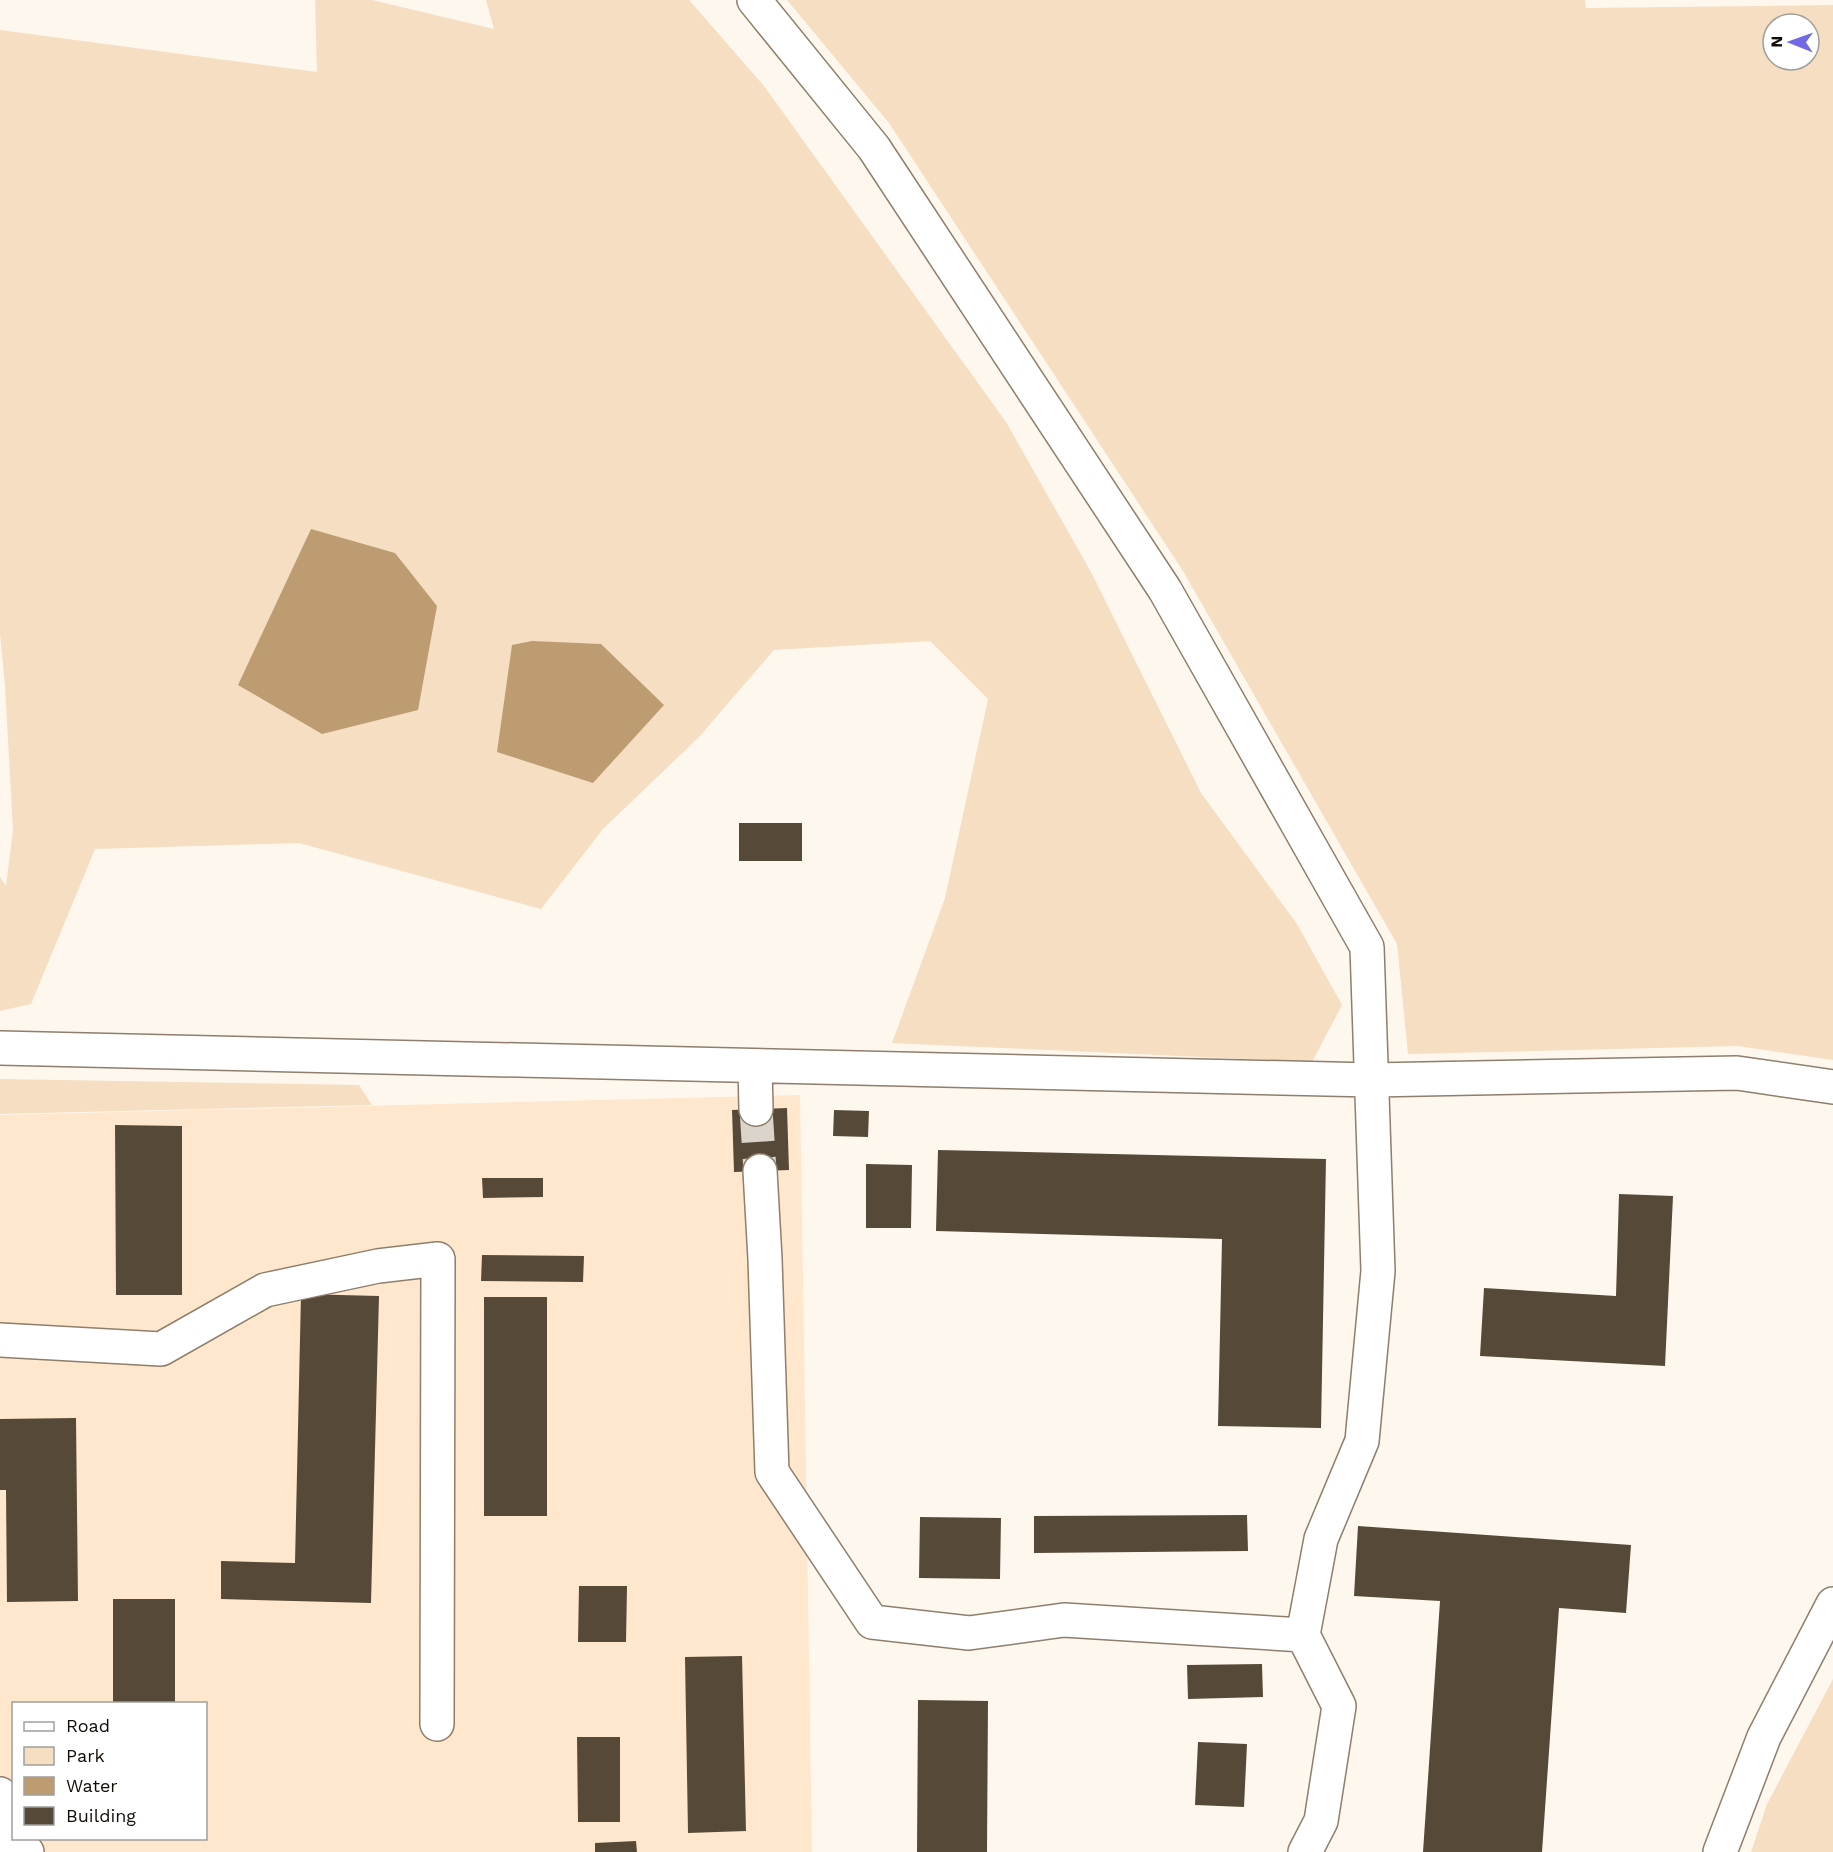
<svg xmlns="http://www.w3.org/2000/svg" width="1833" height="1852" font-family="'Work Sans',sans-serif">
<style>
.built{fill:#fee7cc;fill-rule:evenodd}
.green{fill:#f5dec2;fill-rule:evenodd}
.water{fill:#bd9c72}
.building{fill:#574937}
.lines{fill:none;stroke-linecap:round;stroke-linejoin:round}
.minor-tunnel{stroke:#dbd4cb;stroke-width:33;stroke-dasharray:33 16;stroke-linecap:butt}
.minor-casing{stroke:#8e7e6b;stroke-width:36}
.minor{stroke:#fff;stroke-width:33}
</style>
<rect width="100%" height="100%" fill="#fef7ee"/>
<path class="built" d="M800,1095L812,1852H0V1115ZM14,1704H206V1838H14Z"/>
<path class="green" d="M315,0H372L494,29L486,0H689L764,86L1006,422L1091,572L1201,793L1297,924L1342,1005L1312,1062L892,1043L945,898L988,699L930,641L774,650L699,737L603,829L541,909L299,843L95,849L31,1004L0,1011V877L6,886L13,830L5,686L0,634V30L317,72Z
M787,0H1585L1586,8L1833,5V1060L1738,1046L1408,1054L1397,944L1183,571L889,123ZM1773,24H1809V60H1773Z
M0,1079L359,1085L372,1105L0,1114Z
M1833,1679V1852H1751L1767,1804Z"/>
<path class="water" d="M311,529L395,553L437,606L418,710L322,734L238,685Z
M532,641L601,644L664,705L593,783L497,752L512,645Z"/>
<path class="building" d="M739,823H802V861H739Z
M787,1108L789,1170L734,1172L732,1110Z
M834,1110L869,1111L868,1137L833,1136Z
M115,1125L182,1126V1295H116Z
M938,1150L1326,1159L1321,1428L1218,1426L1222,1239L936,1231Z
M866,1164L912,1165L911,1228H866Z
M482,1178H543V1197L483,1198Z
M1619,1194L1673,1196L1665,1366L1480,1356L1484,1288L1616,1296Z
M482,1255L584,1256L583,1282L481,1281Z
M301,1294L379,1296L371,1603L221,1599V1561L295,1563Z
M484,1297H547V1516H484Z
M76,1418L78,1601L7,1602L6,1490H0V1419Z
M1247,1515L1248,1551L1034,1553V1516Z
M920,1517L1001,1518L1000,1579L919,1578Z
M1358,1526L1631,1545L1626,1613L1559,1608L1542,1852H1423L1440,1601L1354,1596Z
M579,1586H627L626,1642H578Z
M113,1599H175V1704H113Z
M742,1656L746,1831L688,1833L685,1657Z
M1262,1664L1263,1697L1188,1699L1187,1665Z
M918,1700L988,1701L987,1852H917Z
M577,1737H620V1822H578Z
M1198,1742L1247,1744L1244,1807L1195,1805Z
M636,1841L637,1852H595V1843Z"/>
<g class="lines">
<path class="minor-tunnel" d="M756,1109L760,1171"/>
<g class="minor-casing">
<path id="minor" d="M754,0L874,148L1165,590L1367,947L1378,1271L1362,1441L1321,1539L1303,1635L1339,1706L1321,1821L1305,1852
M0,1048L1372,1080L1737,1073L1833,1087
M755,1066L756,1109
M760,1171L765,1259L772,1472L872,1622L969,1633L1064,1620L1303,1635
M0,1340L161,1349L265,1290L378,1266L438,1259L437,1724
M0,1794L15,1846L27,1852
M1720,1852L1764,1737L1833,1604"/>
</g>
<use href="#minor" class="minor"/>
</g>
<rect x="12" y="1702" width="195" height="138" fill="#ffffff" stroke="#a09e9b" stroke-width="1.5"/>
<rect x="24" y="1722" width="30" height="9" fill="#ffffff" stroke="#a09e9b" stroke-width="1.5"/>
<text x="66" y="1732" font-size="18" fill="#120c06">Road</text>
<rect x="24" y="1747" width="30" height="18" fill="#f5dec2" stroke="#a09e9b" stroke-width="1.5"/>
<text x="66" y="1762" font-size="18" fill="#120c06">Park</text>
<rect x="24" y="1777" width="30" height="18" fill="#bd9c72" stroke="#a09e9b" stroke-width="1.5"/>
<text x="66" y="1792" font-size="18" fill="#120c06">Water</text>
<rect x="24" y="1807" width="30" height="18" fill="#574937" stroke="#a09e9b" stroke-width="1.5"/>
<text x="66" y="1822" font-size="18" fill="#120c06">Building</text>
<g transform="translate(1791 42) rotate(271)"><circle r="28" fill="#ffffff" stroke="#a09e9b" stroke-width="1.5"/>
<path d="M0-4.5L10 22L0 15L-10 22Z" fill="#7269e4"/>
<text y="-9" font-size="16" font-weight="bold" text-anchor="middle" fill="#120c06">N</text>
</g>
</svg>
